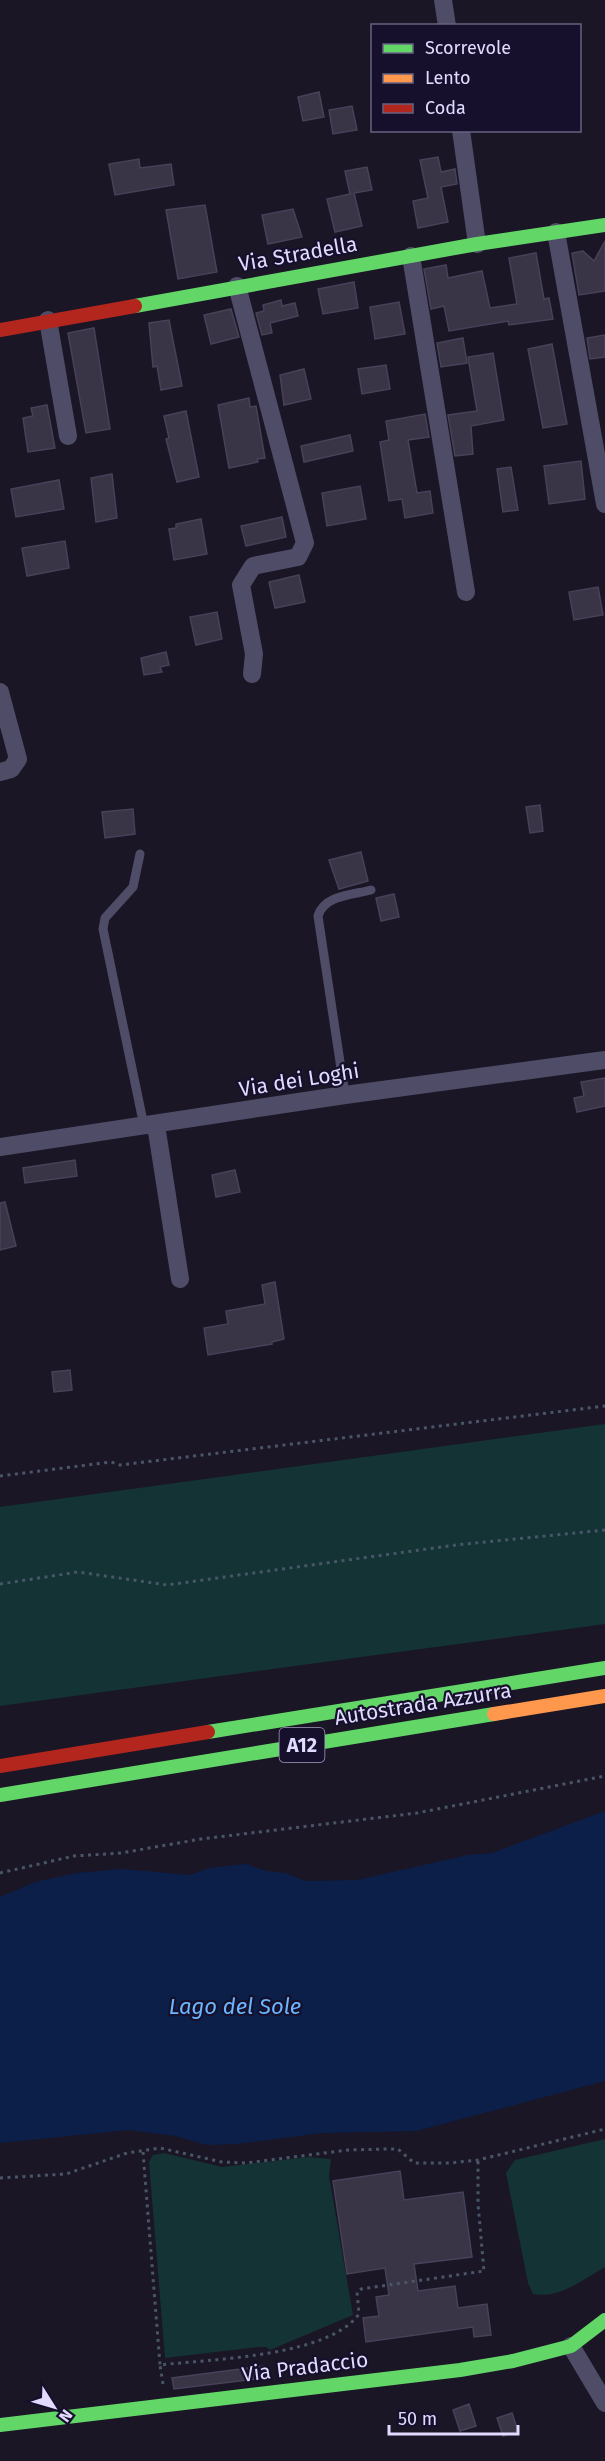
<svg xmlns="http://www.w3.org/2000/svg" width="605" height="2461" font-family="'Fira Sans',sans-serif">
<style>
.green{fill:#143334}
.water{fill:#0b1f49}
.building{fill:#393547;stroke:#474159;stroke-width:1.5}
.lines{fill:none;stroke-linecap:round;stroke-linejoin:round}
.path{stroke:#485667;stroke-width:3;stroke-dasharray:3 4.5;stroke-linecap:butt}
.lane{stroke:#4e4c67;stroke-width:9}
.street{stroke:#4e4c67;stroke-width:18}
.fast{stroke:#63d668;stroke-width:14}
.slow{stroke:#ff974d;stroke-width:14}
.jam{stroke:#b3261e;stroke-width:14}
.labels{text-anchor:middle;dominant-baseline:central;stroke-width:4.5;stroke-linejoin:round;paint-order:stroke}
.shield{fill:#16102c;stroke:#a49fc0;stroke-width:1.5}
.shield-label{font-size:20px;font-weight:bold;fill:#e1dcff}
.street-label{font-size:21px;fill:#e1dcff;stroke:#16102c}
.water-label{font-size:22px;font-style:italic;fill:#6ab6ff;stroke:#16102c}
</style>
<rect width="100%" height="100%" fill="#1a1626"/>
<path class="green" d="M605,1424V1624L0,1706V1507Z
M605,2139V2267C583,2280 559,2299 533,2294L528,2283L506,2173L515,2160Z
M164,2153L222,2167L308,2157L331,2159L329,2176L353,2315L270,2350L266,2347H258L165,2358L149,2162L153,2155Z"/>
<path class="water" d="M605,1811V2081L416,2131L322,2133L236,2144L207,2145L175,2136L129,2130L0,2143V1897L35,1882L77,1873L122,1869L190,1875L209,1868L246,1864L266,1871L285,1873L306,1881L357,1880L468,1855L492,1853Z"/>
<path class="building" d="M319,92L324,117L303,121L298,97Z
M352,106L357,130L333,134L329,110Z
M438,157L441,172L455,169L457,184L441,187L448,222L418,228L413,201L428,198L420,160Z
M139,159L140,168L171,164L174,185L115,195L109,164Z
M367,167L372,190L354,193L362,226L335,232L327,199L350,194L345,171Z
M205,205L217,272L178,279L166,210Z
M293,209L302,237L268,244L262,215Z
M605,241V291L579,295L572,253L583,251L594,261Z
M536,253L544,299L549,298L553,319L509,325L508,321L449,331L444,306L431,309L424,269L446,265L448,278L482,271L490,308L517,304L509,258Z
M354,282L358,308L323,314L318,289Z
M281,300L282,306L295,303L298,316L270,323L272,333L262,335L256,313L264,311L263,305Z
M399,302L405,334L375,339L370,307Z
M231,309L239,337L211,344L204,315Z
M169,320L182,386L161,390L157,366L153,367L149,323Z
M94,328L110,429L86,433L68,333Z
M605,335V357L590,359L587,338Z
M463,338L467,363L441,367L437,343Z
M552,344L567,424L543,428L528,349Z
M493,353L504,420L471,426L473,454L455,456L448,415L477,411L468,357Z
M386,365L390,389L362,394L358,369Z
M304,369L311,399L284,405L280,375Z
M249,398L250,407L256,406L265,458L257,459L258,462L229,468L218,405Z
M47,405L55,448L28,452L23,418L33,416L31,408Z
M186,411L199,477L177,482L166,439L169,438L164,416Z
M425,414L429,437L408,440L417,493L430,491L433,513L405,518L402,499L389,501L380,442L389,440L386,421Z
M350,435L353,451L304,462L301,446Z
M581,461L585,499L549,504L544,466Z
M511,467L518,510L503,512L497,469Z
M112,474L117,518L96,522L91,478Z
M59,480L64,509L16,517L11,489Z
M360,486L366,519L327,526L322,493Z
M282,517L286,537L246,546L241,526Z
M201,519L207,554L174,560L169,529L176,528V524Z
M65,541L69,568L27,576L22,548Z
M299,575L305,602L275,608L269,582Z
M598,587L603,615L574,620L569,592Z
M217,612L222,639L196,645L190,617Z
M166,652L169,665L160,667L162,672L144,675L141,658Z
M540,805L543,831L530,833L526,807Z
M133,809L135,834L105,838L102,812Z
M361,852L368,881L339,889L329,860Z
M394,894L399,917L381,921L376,898Z
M605,1078V1106L577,1112L574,1098L584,1096L581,1082Z
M75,1160L77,1176L25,1183L23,1168Z
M235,1170L240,1192L216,1197L212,1175Z
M5,1202L16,1246L0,1250V1203Z
M275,1282L284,1339L272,1342V1344L208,1355L204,1328L228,1324L226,1311L265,1304L262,1285Z
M70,1370L72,1390L54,1392L52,1372Z
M400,2171L404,2200L463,2192L472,2257L414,2264L418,2291L455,2286L458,2308L487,2304L491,2335L474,2337L473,2327L366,2342L363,2318L379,2316L376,2297L389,2295L385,2268L347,2274L333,2181Z
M264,2366L265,2378L174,2389L172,2378Z
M469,2404L476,2426L460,2431L453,2410Z
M512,2413L518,2431L503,2436L497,2418Z"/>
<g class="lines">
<path class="path" d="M0,1476L111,1462L120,1465L605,1406
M0,1584L78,1572L167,1585L456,1545L605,1530
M0,1873L74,1856L121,1853L201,1839L417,1813L605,1776
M143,2152L160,2365
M0,2178L66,2174L127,2153L160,2148L222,2162L246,2163L348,2150L386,2149H398L414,2163H450L478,2160L605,2129
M163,2384L160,2365C211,2359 328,2357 359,2314L357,2292L361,2289L484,2271L478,2204V2160"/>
<path class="lane" d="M140,854L133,887L105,918L103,929L144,1126
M345,1095L318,916C324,895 352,895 371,890"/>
<path class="street" d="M443,0L447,26
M461,130L477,244
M556,232L605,504
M411,256L466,592
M237,286L305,543L298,557L253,566L241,585L254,654L252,674
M48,320L68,436
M0,692L18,759L11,769L0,772
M156,1125L180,1279
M0,1147L345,1095L605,1060
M571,2346L605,2403"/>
<path class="fast" d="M135,306L477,244L605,225
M208,1732L605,1668
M0,1795L494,1714
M0,2425L460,2370L513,2361L571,2346L605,2320"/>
<path class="slow" d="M494,1714L605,1696"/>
<path class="jam" d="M0,330L135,306
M0,1766L208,1732"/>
</g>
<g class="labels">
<rect class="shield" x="279.5" y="1728" width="45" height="34" rx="4.5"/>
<g class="shield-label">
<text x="302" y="1745">A12</text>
</g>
<g class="street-label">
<text transform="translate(298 254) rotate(-10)">Via Stradella</text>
<text transform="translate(299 1080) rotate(-9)">Via dei Loghi</text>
<text transform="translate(423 1704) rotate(-9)">Autostrada Azzurra</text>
<text transform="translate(305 2367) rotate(-7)">Via Pradaccio</text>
</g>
<g class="water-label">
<text x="235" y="2006">Lago del Sole</text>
</g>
</g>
<rect x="371" y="24" width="210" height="108" fill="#16102c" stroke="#676280" stroke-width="1.5"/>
<rect x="383" y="44" width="30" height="9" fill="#63d668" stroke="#676280" stroke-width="1.5"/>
<text x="425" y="54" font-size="18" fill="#e1dcff">Scorrevole</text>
<rect x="383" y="74" width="30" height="9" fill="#ff974d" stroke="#676280" stroke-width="1.5"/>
<text x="425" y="84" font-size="18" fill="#e1dcff">Lento</text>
<rect x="383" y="104" width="30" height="9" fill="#b3261e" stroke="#676280" stroke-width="1.5"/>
<text x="425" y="114" font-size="18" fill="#e1dcff">Coda</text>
<g transform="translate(54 2407) rotate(127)" stroke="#16102c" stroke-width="4.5" paint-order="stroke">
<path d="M0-4.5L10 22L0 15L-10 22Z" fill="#e1dcff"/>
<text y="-9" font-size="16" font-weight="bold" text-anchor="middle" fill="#e1dcff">N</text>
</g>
<path d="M389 2425v9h129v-9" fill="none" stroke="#e1dcff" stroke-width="3"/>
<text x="398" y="2425" font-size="18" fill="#e1dcff" stroke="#16102c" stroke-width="4.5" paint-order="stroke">50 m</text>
</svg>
